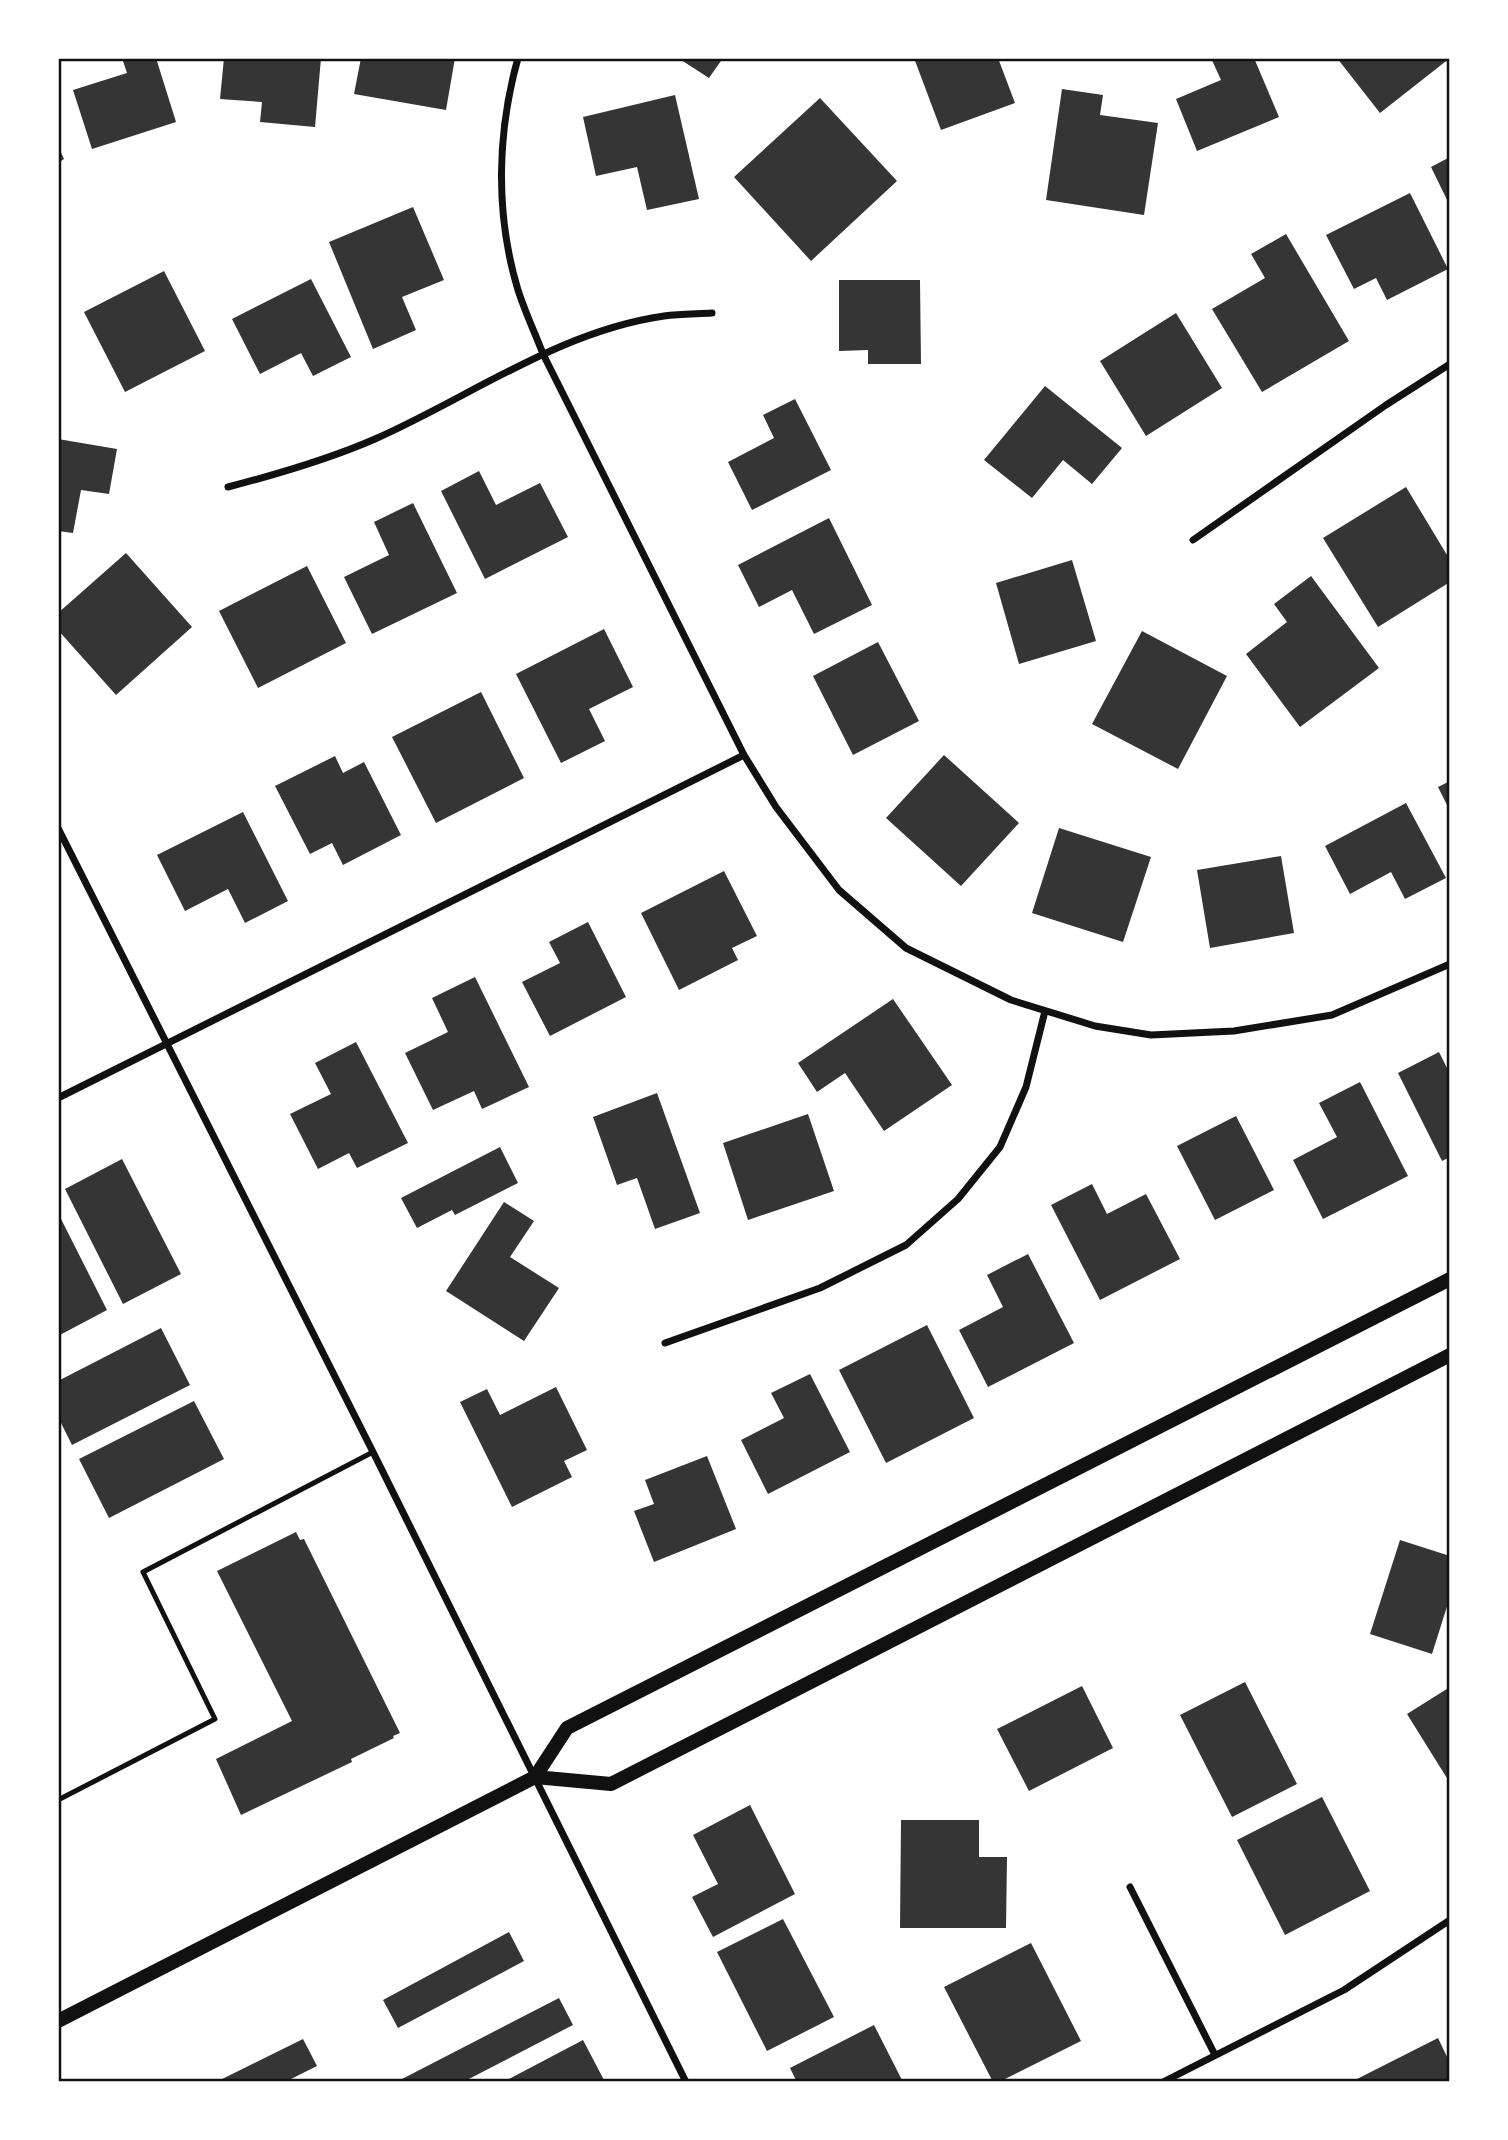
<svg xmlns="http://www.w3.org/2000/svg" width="1508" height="2140" font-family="'Source Serif 4',serif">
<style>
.building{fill:#353535}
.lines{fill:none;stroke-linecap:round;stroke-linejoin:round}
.service{stroke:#111;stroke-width:5}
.minor{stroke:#111;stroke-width:7}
.secondary{stroke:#111;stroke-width:14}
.neatline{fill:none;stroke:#111;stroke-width:2.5}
</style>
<rect width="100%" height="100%" fill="#fff"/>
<path class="building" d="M122,58H156L176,122L92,149L73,90L127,73Z
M224,58H321L315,127L260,122L262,102L220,99Z
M361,58H455L446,110L354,94Z
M678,58H723L709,78Z
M914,58H998L1015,103L941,130Z
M1211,58H1254L1279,117L1197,151L1176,99L1221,80Z
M1337,58H1450L1380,113Z
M1062,89L1103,95L1100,115L1158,123L1144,215L1046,200Z
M675,95L699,199L647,210L637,167L596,176L583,117Z
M820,98L897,181L811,261L734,177Z
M58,146L64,159L58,163Z
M1450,157V206L1431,167Z
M1410,193L1448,269L1387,300L1376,278L1354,289L1326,235Z
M413,207L444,280L402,297L416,330L373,349L329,242Z
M1286,234L1349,341L1262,392L1212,309L1265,278L1251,254Z
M164,271L205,351L125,392L84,312Z
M311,279L351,357L313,376L301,353L260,374L232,319Z
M839,280H920L921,364H868V350L839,351Z
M1176,313L1222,388L1146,436L1100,361Z
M1045,386L1122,448L1092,484L1063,460L1032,498L984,460Z
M795,399L831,470L752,510L728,462L774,438L763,415Z
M58,439L117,449L109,494L81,490L73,533L58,531Z
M479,471L496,505L540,483L568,537L485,579L441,491Z
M1406,487L1450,560V582L1378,627L1323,538Z
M413,503L457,593L372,634L344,577L389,555L374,522Z
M829,518L872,605L814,634L792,590L759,607L738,565Z
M126,553L192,627L116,695L58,630V613Z
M1072,560L1096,641L1019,664L996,583Z
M307,566L346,643L258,688L219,611Z
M1311,576L1379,668L1300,727L1246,654L1287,622L1274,604Z
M604,629L633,687L589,709L605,741L561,763L516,674Z
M1142,631L1227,676L1178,769L1092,724Z
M878,642L919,721L853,755L813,676Z
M481,692L524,778L436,823L392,737Z
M944,755L1019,823L961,886L886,818Z
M335,756L343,773L364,762L401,835L343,865L332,843L310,854L275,786Z
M1450,781V811L1438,787Z
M1406,803L1446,878L1405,899L1391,872L1350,894L1325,846Z
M243,812L288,901L245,923L228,889L185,911L157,855Z
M1059,828L1151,857L1123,942L1032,913Z
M1281,856L1294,933L1210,948L1197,870Z
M724,871L757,936L732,948L738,960L679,990L641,913Z
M588,922L626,997L550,1036L522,982L560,963L549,942Z
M475,977L529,1087L482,1109L474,1091L433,1110L405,1053L448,1032L432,998Z
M893,999L952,1085L884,1131L845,1073L817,1092L798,1063Z
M356,1042L408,1143L357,1168L349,1153L318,1169L290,1114L331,1094L315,1063Z
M1439,1052L1450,1074V1157L1442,1161L1398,1073Z
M1360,1082L1408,1176L1323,1219L1293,1160L1337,1137L1319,1103Z
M657,1093L700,1213L655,1229L637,1178L617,1185L593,1117Z
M808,1114L834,1191L748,1220L723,1143Z
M1236,1116L1274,1190L1215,1220L1177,1146Z
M500,1147L518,1183L455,1215L452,1210L417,1228L401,1198Z
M122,1159L181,1274L123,1304L65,1189Z
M1092,1184L1107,1214L1146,1194L1180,1259L1100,1300L1051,1205Z
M504,1202L534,1221L510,1257L559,1288L524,1341L446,1291Z
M58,1213L107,1310L58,1336Z
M1028,1254L1074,1343L988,1387L959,1330L1003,1307L987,1275Z
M927,1325L974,1418L886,1463L839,1370Z
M161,1328L190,1385L72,1445L58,1417V1381Z
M810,1374L850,1452L768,1494L741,1440L784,1418L771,1393Z
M556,1387L587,1450L564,1461L572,1477L512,1507L460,1402L487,1389L500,1415Z
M194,1401L224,1459L109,1518L79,1459Z
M707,1456L736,1529L654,1562L634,1511L654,1504L645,1480Z
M296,1532L300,1540L304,1539L400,1733L393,1736L394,1738L351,1759L352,1762L241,1815L216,1759L292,1721L217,1571Z
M1400,1540L1450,1556V1597L1432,1654L1370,1634Z
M1245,1682L1297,1784L1232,1817L1180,1715Z
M1082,1686L1113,1748L1029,1791L997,1729Z
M1450,1687V1783L1407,1714Z
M1322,1797L1370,1891L1285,1935L1237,1840Z
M750,1805L795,1894L713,1937L692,1897L718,1884L693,1835Z
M901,1820H979V1857H1007L1006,1928H900Z
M783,1919L834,2017L767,2051L717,1952Z
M509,1932L524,1961L398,2028L383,2000Z
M1031,1943L1081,2041L999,2082H993L944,1987Z
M559,1998L573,2025L463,2082H404L402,2079Z
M874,2025L903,2082H797L790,2068Z
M1438,2038L1450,2063V2082H1351Z
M303,2039L317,2066L285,2082H216Z
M583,2040L605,2082H503Z"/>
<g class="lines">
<path class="service" d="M58,1800L215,1719L143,1572L373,1452"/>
<path class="minor" d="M518,58C497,133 495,214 518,290C525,312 535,333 543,354L744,755L776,807L839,890L906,948L1011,1000L1095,1026L1151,1035L1234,1031L1332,1015L1450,964
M228,487C278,474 327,460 375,439C470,397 559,331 664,316C680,314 696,314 712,313
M1193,540L1386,405L1450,364
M58,828L373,1452L686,2082
M58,1098L744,755
M665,1343L820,1288L906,1245L958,1199L1000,1147L1026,1087L1045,1011
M1130,1887L1215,2055
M1163,2082L1344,1990L1450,1920"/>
<path class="secondary" d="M535,1777L611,1784L1450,1355
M58,2021L535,1777L567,1728L1450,1279"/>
</g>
<rect width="1508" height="2140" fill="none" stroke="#ffffff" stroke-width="119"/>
<rect x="60" y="60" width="1388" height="2020" class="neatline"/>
</svg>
